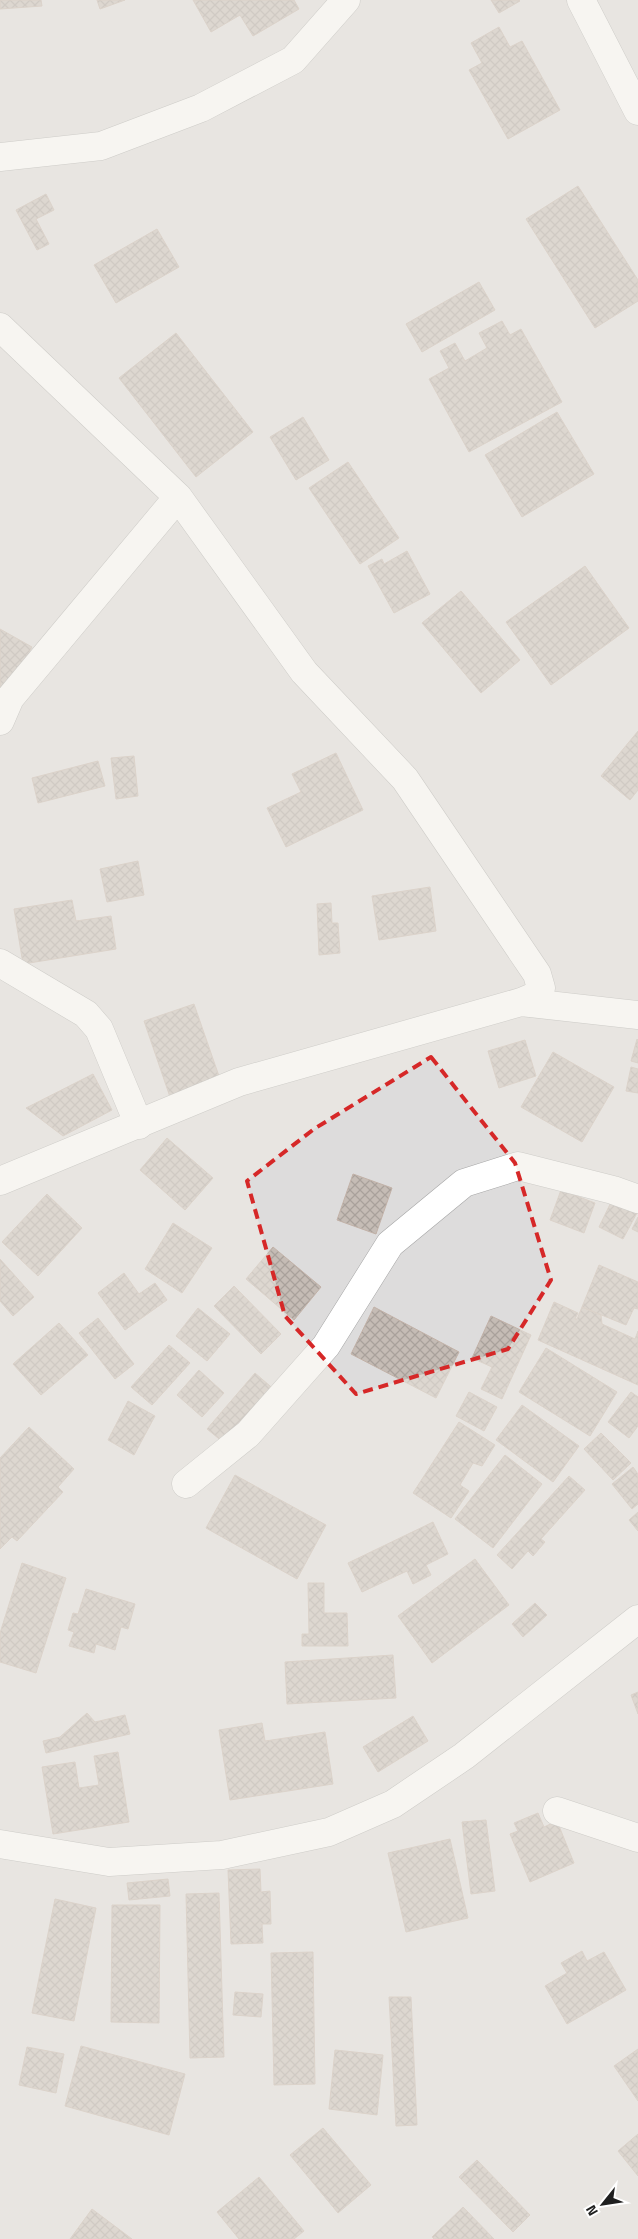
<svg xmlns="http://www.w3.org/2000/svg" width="638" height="2239" font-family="'Titillium Web',sans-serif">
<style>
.residential{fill:#dddcdc}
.building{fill:url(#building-cross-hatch);stroke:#c2b2a8}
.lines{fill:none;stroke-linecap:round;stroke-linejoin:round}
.minor-casing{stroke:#a6a6a6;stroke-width:29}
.minor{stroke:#fff;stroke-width:28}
.marked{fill:none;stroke:#d62828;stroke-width:4;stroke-dasharray:10 6;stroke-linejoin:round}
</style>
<defs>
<pattern id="building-cross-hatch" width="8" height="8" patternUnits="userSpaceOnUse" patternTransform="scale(1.25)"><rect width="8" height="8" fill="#c5bcb5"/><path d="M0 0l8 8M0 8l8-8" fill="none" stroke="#a9a19b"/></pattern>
</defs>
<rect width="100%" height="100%" fill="#f0ece6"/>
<path class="residential" d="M0,0H638V2239H0Z"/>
<path class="building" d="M0,0H41L42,6L0,9Z
M97,0H125L100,9Z
M193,0H294L299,9L253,36L240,15L211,32Z
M491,0H519L520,1L499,13Z
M499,27L510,47L522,41L560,110L508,139L469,70L482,63L471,43Z
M578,186L638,280V301L595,328L526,219Z
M46,194L54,210L36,219L49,244L37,250L16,210Z
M157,229L179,267L116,303L94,265Z
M479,282L495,310L422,352L406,324Z
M502,321L510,335L521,329L562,402L469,452L429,379L449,368L440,351L455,343L465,361L487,348L479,333Z
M176,333L253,432L196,477L119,378Z
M557,412L594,474L522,517L485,455Z
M303,417L329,460L296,480L270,437Z
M348,462L399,538L360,564L309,488Z
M407,551L430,594L394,613L368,566L382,559L384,564Z
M585,566L629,628L551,685L506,622Z
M461,591L520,660L481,693L422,623Z
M0,629L32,647L0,705Z
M638,731V790L630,800L601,776Z
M336,753L363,810L286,847L267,808L301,792L292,774Z
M134,756L138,796L116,799L111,758Z
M98,761L105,786L38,803L32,778Z
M138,861L144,895L107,902L100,869Z
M430,887L436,931L379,940L372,896Z
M72,900L76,921L111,916L116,949L23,964L14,909Z
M331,903L332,923H338L340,953L319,955L317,904Z
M194,1004L220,1079L170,1097L144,1021Z
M637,1039L638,1040V1063L631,1061Z
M525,1040L536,1076L499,1088L488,1051Z
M553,1052L614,1087L582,1142L521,1107Z
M631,1067L638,1069V1093L626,1091Z
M93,1074L112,1110L63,1136L26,1108Z
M167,1138L213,1178L185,1210L140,1170Z
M353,1174L392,1188L376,1234L337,1220Z
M561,1190L595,1203L584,1233L550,1220Z
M47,1194L82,1228L38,1276L2,1242Z
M614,1196L638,1211L623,1239L599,1227Z
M638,1217V1232L632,1229Z
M173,1223L212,1248L182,1293L145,1269Z
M273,1247L321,1287L294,1320L246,1279Z
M0,1259L34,1297L13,1316L0,1301Z
M599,1265L638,1282V1309L634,1308L626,1325L582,1307Z
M124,1273L139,1294L155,1283L167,1300L125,1330L98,1293Z
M234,1286L281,1334L261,1354L214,1306Z
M554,1302L578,1313L575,1319H577L582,1307L601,1315L602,1324L635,1339L638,1331V1385L538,1340Z
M374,1307L459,1352L436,1398L351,1354Z
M198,1308L230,1334L207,1361L176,1336Z
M491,1316L531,1335L502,1399L481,1389L492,1367L472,1358Z
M98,1318L134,1364L115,1379L79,1333Z
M59,1323L88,1355L41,1395L13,1364Z
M169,1345L190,1363L152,1405L131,1387Z
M546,1348L617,1392L590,1436L519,1392Z
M199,1370L224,1393L202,1417L177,1395Z
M255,1373L277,1392L229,1447L207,1429Z
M469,1392L497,1407L484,1431L456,1416Z
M631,1392L638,1397V1426L629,1438L608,1422Z
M128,1401L155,1416L134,1455L108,1440Z
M522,1405L579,1446L553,1482L496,1440Z
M459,1422L495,1445L482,1466L473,1463L460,1485L469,1491L451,1518L413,1493Z
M29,1427L74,1469L58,1487L63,1492L17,1541L12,1537L0,1549V1458Z
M601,1433L631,1463L613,1480L584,1449Z
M505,1455L542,1484L493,1548L455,1519Z
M633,1467L638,1474V1504L632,1509L612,1484Z
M235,1475L326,1525L297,1579L206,1528Z
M569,1476L585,1490L541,1539L545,1542L533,1556L528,1551L512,1569L497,1555Z
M638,1512V1531L629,1520Z
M433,1522L448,1554L426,1565L431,1575L413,1584L407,1571L362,1592L348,1563Z
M475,1559L509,1605L432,1663L398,1616Z
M22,1563L66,1578L36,1673L0,1662V1633Z
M308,1583H324V1613H347L348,1646H302V1634H309Z
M86,1589L135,1604L128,1629L121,1627L115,1650L96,1644L94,1653L69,1646L74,1632L68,1630L73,1613L78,1614Z
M535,1603L547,1615L523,1637L512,1624Z
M393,1655L396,1698L287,1704L285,1662Z
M638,1692V1714L631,1695Z
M87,1713L95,1722L125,1715L130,1734L46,1753L43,1741L60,1737Z
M413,1716L428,1741L378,1772L363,1747Z
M262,1723L265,1741L325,1732L333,1784L230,1800L219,1730Z
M118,1752L129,1822L53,1834L42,1767L75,1762L79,1788L99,1785L94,1756Z
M538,1813L544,1827L557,1821L574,1863L530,1882L510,1834L518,1831L514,1823Z
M486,1820L495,1891L471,1894L462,1822Z
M450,1839L468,1918L406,1932L388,1853Z
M260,1869L261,1892L270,1891L271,1924H262L263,1943L231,1944L228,1870Z
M168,1879L170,1896L129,1900L127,1883Z
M219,1893L224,2057L190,2058L186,1894Z
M55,1899L96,1908L74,2021L32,2013Z
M112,1905H160L159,2023L111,2022Z
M582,1951L587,1961L604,1952L626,1990L567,2024L545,1986L567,1973L561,1963Z
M313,1952L315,2084L274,2085L271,1953Z
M235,1992L263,1994L261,2017L233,2015Z
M389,1997H411L417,2125L396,2126Z
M81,2046L185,2074L169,2135L65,2106Z
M27,2047L64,2054L56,2093L19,2085Z
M638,2049V2101L614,2066Z
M335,2050L383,2055L377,2115L329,2109Z
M323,2128L371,2185L338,2213L290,2155Z
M638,2134V2176L618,2151Z
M477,2160L530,2215L513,2232L459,2177Z
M259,2177L304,2231L294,2239H239L217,2212Z
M463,2207L494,2239H434L432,2237Z
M92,2209L132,2239H70Z"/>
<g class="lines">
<g class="minor-casing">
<path id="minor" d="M581,0L638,111
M0,157L101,146L201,108L293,60L346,0
M0,327L178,497L304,672L405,779L537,974L541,988L535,996L521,1002L239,1082L0,1181
M0,721L10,698L178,497
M0,963L86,1014L99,1029L139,1125
M521,1002L638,1015
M186,1484L248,1434L326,1346L390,1244L464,1183L518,1166L613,1190L638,1199
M557,1811L638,1838
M0,1844L109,1862L222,1855L329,1832L393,1804L464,1756L638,1619"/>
</g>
<use href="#minor" class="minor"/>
</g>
<path d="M0 0H638V2239H0ZM431,1057L515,1163L551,1280L508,1349L356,1394L285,1316L247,1181L314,1129Z" fill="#f0ece6" fill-opacity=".55" fill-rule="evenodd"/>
<path class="marked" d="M431,1057L515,1163L551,1280L508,1349L356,1394L285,1316L247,1181L314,1129Z"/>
<g transform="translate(603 2204) rotate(240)" stroke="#ffffff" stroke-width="4" paint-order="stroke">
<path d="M0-4L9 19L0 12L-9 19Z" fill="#1f1f1f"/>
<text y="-8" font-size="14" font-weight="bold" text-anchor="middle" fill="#1f1f1f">N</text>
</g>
</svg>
